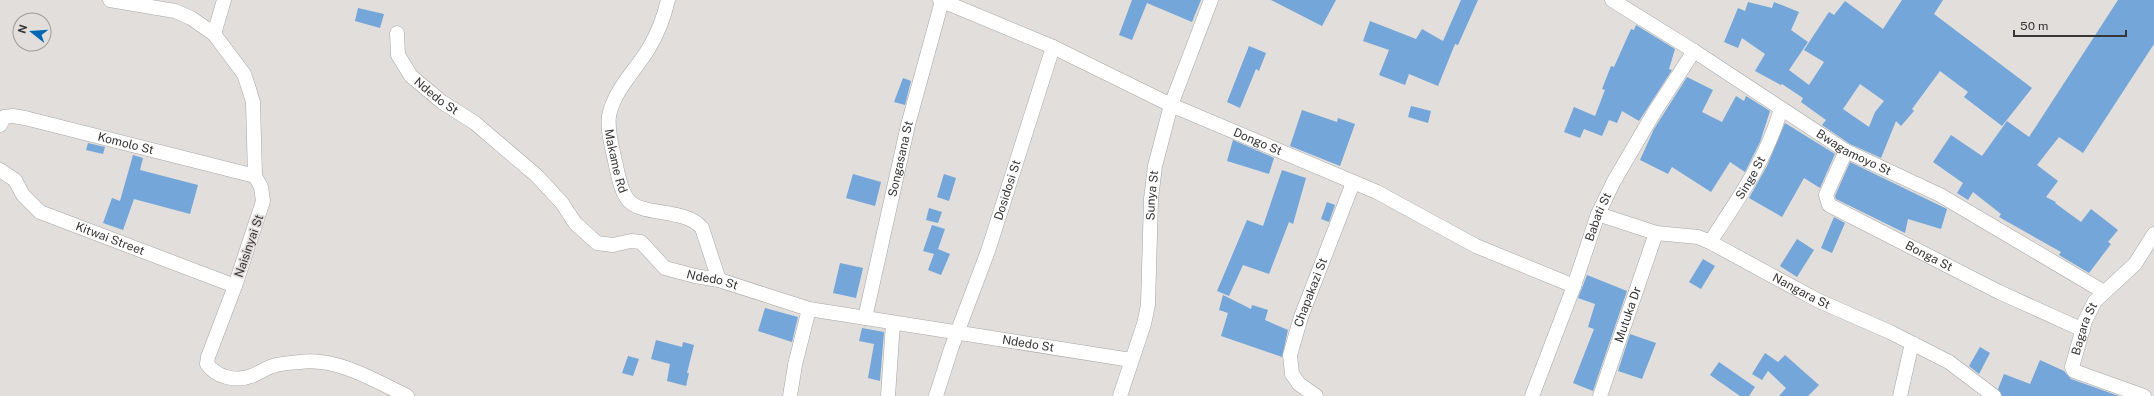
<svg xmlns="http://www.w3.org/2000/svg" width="2154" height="396" font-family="'Public Sans',sans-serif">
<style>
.building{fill:#74a6d9;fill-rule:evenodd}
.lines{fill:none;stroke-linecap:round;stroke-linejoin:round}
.minor-casing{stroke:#a9a5a3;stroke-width:15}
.minor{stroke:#fff;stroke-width:14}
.labels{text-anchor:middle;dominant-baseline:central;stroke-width:3.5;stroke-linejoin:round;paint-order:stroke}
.street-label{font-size:12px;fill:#383635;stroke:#e1dedb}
</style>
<rect width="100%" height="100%" fill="#e1dedb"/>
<path class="building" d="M1132,0H1201L1192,22L1147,3L1132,40L1119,35Z
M1271,0H1336L1322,26Z
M1461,0H1478L1458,45L1455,44L1438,86L1409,74L1405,85L1379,75L1389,50L1363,41L1370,21L1416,39L1422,29L1443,41Z
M1902,0H1943L1934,14L2032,88L2002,126L1964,97L1968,92L1940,71L1912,109L1914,111L1901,126L1896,121L1881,158L1850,144L1822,125L1826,120L1801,102L1803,98L1782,84L1781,85L1755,71L1765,54L1742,38L1738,48L1724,42L1738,8L1745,11L1748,2L1772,8L1774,2L1799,12L1791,30L1808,42L1789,70L1809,85L1824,62L1804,50L1829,12L1834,15L1845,1L1883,29ZM1860,84L1884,101L1875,112L1869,127L1843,109Z
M2118,0H2154V44L2083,153L2059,137L2037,165L2058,181L2046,197L2056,202L2055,203L2081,222L2091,209L2118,230L2108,242L2111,244L2089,273L2059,255L2061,252L1999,217L2001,214L1973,192L1968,200L1957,193L1963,183L1933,162L1951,135L1982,156L2007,121L2029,137Z
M358,8L384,14L380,28L355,21Z
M1636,25L1675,49L1669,69L1672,70L1639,121L1622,111L1617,123L1609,120L1602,136L1584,129L1580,138L1564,132L1574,107L1595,116L1605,90L1602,89L1611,66L1614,67L1631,29L1634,30Z
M1249,46L1266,53L1259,71L1256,69L1240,108L1227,102Z
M1687,77L1713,90L1702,112L1722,122L1736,96L1744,101L1746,96L1770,111L1760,142L1745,172L1730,162L1711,192L1672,167L1668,174L1640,160L1654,129Z
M903,78L911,81L905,105L894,102Z
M1411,106L1431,111L1428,123L1408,117Z
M1302,110L1337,122L1338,118L1355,124L1340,166L1290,146Z
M1785,123L1835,154L1820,188L1804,178L1782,217L1749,198L1767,166Z
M1233,140L1274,158L1269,174L1227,161Z
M88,143L105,147L103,154L86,150Z
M133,155L143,158L140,170L198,185L190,214L134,199L123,230L103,223L112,198L120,201Z
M1850,162L1947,209L1941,229L1908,219L1905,233L1836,199L1835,196Z
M1282,170L1306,178L1293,224L1289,222L1269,274L1243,265L1229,296L1217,291L1247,220L1263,226Z
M853,174L881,182L875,206L846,198Z
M944,174L956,178L949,201L937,197Z
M1327,202L1335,205L1329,222L1321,219Z
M929,208L942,212L938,223L926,220Z
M1834,217L1845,223L1832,253L1821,248Z
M932,225L945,229L938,249L950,254L941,275L928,270L934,254L923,251Z
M1797,239L1814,250L1797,277L1780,266Z
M1703,259L1715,266L1701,289L1689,282Z
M840,263L863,268L856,298L833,293Z
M1587,275L1627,291L1593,391L1573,383L1594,329L1588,327L1595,304L1578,298Z
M1223,295L1251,309L1252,305L1268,310L1265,320L1288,330L1282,357L1221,336L1228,313L1219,310Z
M765,308L798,317L792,342L758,331Z
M862,328L884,332L880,381L868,378L874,344L859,341Z
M1630,334L1656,343L1642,379L1618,371Z
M656,340L682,347L683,342L694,345L687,373H689L686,386L667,381L670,364L651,359Z
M1980,347L1990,353L1979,374L1969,366Z
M1765,353L1778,362L1785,355L1819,385L1808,396H1779L1786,388L1768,371L1762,380L1752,374Z
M628,356L639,359L633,376L622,373Z
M2040,360L2064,371L2071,379L2119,396H2002L1998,389L2004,374L2030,384Z
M1719,362L1755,387L1749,396H1740L1710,375Z"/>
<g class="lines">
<g class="minor-casing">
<g id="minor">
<path d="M110,0L175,11L191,18L214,34L244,74L249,89L253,102L255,176L261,187L263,201L235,286L208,357L207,364C216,377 236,382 251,376C258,374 265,368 273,366C282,363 291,363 300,362C337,357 375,381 407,396"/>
<path id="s1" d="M668,0C664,17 658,33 649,48C636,70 614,90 609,116C607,130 612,147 615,161C618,174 620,190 629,201C643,216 685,208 702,228L719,280"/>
<path id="s2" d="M940,0L1053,47L1171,105L1377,192L1476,246L1574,286"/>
<path id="s3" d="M1612,0L1694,51L1846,151L1940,195L2104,292"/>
<path id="s4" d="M397,33L398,55L411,76L442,102L475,123L537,176L562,203L575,223L597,243L613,245L631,241L641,242L665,268L695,276L719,280L809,309L1131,360"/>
<path d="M214,34L224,0"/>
<path id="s5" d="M0,125L4,117L13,116L25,118L255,176"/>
<path id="s6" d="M1846,151L1826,195L1829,205L1999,292L2083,330"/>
<path id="s7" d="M0,170L15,180L23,195L40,212L235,286"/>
<path id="s8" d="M1598,214L1656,233L1698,237L1710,242L1817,300L1890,332L1949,362L1994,396"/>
<path id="s9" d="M1710,242C1739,198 1766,160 1781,109"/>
<path id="s10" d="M865,318L908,125L942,1"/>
<path d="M790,396L795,365L809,309"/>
<path d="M888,396L893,323"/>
<path id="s11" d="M936,396L951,349L988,251L1053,47"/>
<path id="s12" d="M1120,396L1144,324L1148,305L1151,199L1155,166L1171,105L1211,0"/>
<path id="s13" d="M1316,396L1299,384L1292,374L1290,355L1301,317L1353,183"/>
<path id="s14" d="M1532,396L1574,286L1598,214L1614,181L1655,111L1694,51"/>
<path id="s15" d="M1600,396L1656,233"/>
<path d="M1900,396L1912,343"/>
<path id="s16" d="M2144,396L2074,371L2072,367L2085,321L2095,301L2135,264L2154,234"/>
</g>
</g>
<use href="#minor" class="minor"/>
</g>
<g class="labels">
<g class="street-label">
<text stroke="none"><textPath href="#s4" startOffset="79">Ndedo St</textPath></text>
<text stroke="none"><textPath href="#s2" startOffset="348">Dongo St</textPath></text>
<text stroke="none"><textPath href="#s5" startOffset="134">Komolo St</textPath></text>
<text stroke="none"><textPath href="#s3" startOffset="286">Bwagamoyo St</textPath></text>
<text stroke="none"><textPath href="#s10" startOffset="163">Songasana St</textPath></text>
<text stroke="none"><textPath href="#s1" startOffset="177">Makame Rd</textPath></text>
<text stroke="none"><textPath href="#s9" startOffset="76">Singe St</textPath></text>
<text stroke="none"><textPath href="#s11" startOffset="218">Dosidosi St</textPath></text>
<text stroke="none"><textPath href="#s12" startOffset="205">Sunya St</textPath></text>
<text stroke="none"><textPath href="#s14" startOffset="191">Babati St</textPath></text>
<text stroke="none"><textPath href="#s7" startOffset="134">Kitwai Street</textPath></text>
<text transform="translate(249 246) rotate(-71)">Naisinyai St</text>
<text stroke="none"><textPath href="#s6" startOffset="171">Bonga St</textPath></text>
<text stroke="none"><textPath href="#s4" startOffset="427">Ndedo St</textPath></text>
<text stroke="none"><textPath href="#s8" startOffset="220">Nangara St</textPath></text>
<text stroke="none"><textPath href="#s13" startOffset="118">Chapakazi St</textPath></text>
<text stroke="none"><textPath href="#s15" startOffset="86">Mutuka Dr</textPath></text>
<text stroke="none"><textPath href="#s16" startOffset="119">Bagara St</textPath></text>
<text stroke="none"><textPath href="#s4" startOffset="750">Ndedo St</textPath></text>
</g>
</g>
<g transform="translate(32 32) rotate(287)"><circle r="19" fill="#e1dedb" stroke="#9d9b99"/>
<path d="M0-3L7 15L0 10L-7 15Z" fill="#0067b3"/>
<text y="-6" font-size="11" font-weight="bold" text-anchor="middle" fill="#383635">N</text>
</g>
<path d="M2014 30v6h112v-6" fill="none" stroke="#383635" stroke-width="2"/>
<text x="2020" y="30" font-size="12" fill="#383635" stroke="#e1dedb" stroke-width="3" paint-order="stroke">50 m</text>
</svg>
